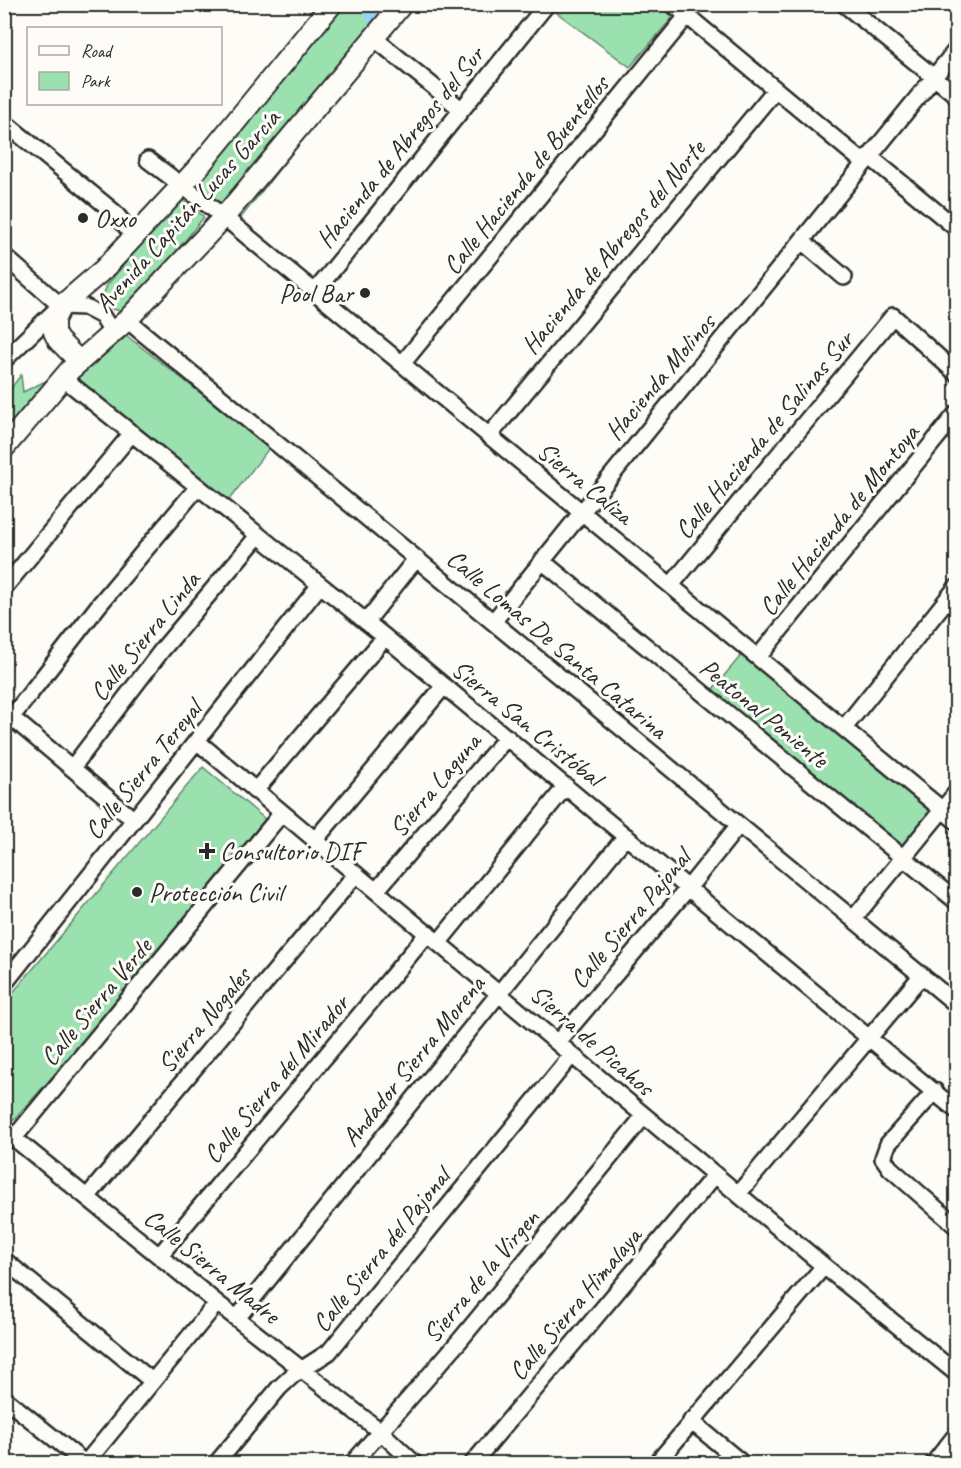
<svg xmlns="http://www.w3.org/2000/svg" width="961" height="1468" font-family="Caveat,sans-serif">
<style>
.green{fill:#9be1af;stroke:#63866d;stroke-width:1.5}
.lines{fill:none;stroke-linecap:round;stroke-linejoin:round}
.canal{stroke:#91d6f3;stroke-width:15}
.minor-casing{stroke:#2b2b2b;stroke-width:20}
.tertiary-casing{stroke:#2b2b2b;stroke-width:24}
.minor{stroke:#fdfcf7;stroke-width:15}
.tertiary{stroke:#fdfcf7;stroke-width:20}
.poi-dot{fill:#2b2b2b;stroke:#fdfcf7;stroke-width:2}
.labels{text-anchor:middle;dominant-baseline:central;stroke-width:6;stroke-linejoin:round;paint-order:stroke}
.street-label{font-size:26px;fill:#2b2b2b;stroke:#fdfcf7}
.poi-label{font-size:26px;fill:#2b2b2b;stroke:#fdfcf7;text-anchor:start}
</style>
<rect width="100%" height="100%" fill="#fdfcf7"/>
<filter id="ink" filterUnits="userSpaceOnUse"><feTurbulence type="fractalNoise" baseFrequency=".0167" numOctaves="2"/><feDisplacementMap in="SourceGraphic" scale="12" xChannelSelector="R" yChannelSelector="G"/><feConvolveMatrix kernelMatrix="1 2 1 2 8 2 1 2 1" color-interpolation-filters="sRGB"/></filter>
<g filter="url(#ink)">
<path class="green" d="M556,4L656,5L673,17L630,67L552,9Z
M336,5H409L240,219L195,182Z
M180,197L204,217L129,310L123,312L110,308L103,296L107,285Z
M127,336L270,447L225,505L74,381Z
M21,375L23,392L54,377L5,432V396Z
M749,646L948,810L905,861L707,696Z
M203,767L265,819L137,982L14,1120L5,1112V1002Z"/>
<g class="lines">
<path class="canal" d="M372,13L378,28"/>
<g class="minor-casing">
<path id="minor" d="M673,4L863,162
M844,4L956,95
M374,38L461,109
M4,122L114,212L134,236
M869,156L956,228
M148,160L224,217L956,821
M803,242L844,277
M4,256L61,306L85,307L102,316L113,334
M314,293L547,4
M127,320L956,1004
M4,360L58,308
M402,364L687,16
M63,378L385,637L956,1110
M489,436L775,90
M542,561L956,901
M672,584L893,316L956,373
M4,588L132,433
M366,622L416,559
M493,622L956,50
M759,656L956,414
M5,712L134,820
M11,718L99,605L197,488
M844,728L956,588
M198,742L824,1266L956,1373
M72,768L162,650L257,537
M255,791L385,637
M315,840L444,686
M376,891L507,737
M854,918L956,793
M439,942L566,786
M4,984L320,585
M558,1042L689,887L738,826
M935,1091L888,1144L883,1158L890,1168L956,1226
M4,1130L217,1303L380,1431L415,1464
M14,1138L282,813
M738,1194L922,975
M88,1196L356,874
M160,1255L428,933
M4,1260L152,1381
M238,1317L626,836
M4,1398L86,1464
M691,1421L743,1464
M85,1464L217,1303
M216,1464L279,1388L293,1375L329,1352L572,1055
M352,1464L461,1339L644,1116
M472,1464L715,1175
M656,1464L824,1266
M933,1464L956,1435"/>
</g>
<g class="tertiary-casing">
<path id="tertiary" d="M79,361L58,340L54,332V320L61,306L104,269L197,169L332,4
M4,448L70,370L127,320L224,217L402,4"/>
</g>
<use href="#minor" class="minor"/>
<use href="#tertiary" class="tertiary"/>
</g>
</g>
<g class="poi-dot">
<circle cx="83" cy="218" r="6"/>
<circle cx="365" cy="293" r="6"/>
<path d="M204 842h6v6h6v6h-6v6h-6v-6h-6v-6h6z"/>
<circle cx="137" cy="892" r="6"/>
</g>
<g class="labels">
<g class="street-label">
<text transform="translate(400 147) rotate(-51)">Hacienda de Abregos del Sur</text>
<text transform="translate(526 175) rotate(-51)">Calle Hacienda de Buentellos</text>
<text transform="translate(187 211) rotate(-48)">Avenida Capitán Lucas García</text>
<text transform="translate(613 247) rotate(-50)">Hacienda de Abregos del Norte</text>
<text transform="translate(660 377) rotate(-50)">Hacienda Molinos</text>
<text transform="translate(764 435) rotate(-50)">Calle Hacienda de Salinas Sur</text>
<text transform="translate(585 483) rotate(39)">Sierra Caliza</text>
<text transform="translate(839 520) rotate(-51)">Calle Hacienda de Montoya</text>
<text transform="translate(145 636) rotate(-51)">Calle Sierra Linda</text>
<text transform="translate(557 644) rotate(40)">Calle Lomas De Santa Catarina</text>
<text transform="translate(764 713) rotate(39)">Peatonal Poniente</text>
<text transform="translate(527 723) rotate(39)">Sierra San Cristóbal</text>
<text transform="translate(143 770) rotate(-51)">Calle Sierra Tereyal</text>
<text transform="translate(435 785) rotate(-50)">Sierra Laguna</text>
<text transform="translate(630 919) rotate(-50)">Calle Sierra Pajonal</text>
<text transform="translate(96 1002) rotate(-50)">Calle Sierra Verde</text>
<text transform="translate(204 1020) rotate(-50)">Sierra Nogales</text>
<text transform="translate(592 1040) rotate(41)">Sierra de Picahos</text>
<text transform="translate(413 1061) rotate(-51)">Andador Sierra Morena</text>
<text transform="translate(276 1079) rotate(-50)">Calle Sierra del Mirador</text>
<text transform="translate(381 1250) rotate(-51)">Calle Sierra del Pajonal</text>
<text transform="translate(212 1266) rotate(39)">Calle Sierra Madre</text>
<text transform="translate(481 1276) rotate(-50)">Sierra de la Virgen</text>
<text transform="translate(575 1304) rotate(-50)">Calle Sierra Himalaya</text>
</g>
<g class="poi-label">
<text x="95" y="218">Oxxo</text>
<text x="353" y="293" text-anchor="end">Pool Bar</text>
<text x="220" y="851">Consultorio DIF</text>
<text x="149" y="892">Protección Civil</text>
</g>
</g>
<rect width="961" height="1468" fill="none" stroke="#fdfcf7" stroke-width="24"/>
<rect x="12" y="12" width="937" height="1444" fill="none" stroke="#2b2b2b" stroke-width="2" filter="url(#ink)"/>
<rect x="27" y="27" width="195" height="78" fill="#fdfcf7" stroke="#a9a8a5" stroke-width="1.5"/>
<rect x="39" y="46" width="30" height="9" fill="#fdfcf7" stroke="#a9a8a5" stroke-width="1.5"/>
<text x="81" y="57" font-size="18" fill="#2b2b2b">Road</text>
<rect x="39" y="72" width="30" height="18" fill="#9be1af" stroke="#a9a8a5" stroke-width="1.5"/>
<text x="81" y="87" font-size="18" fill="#2b2b2b">Park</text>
</svg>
